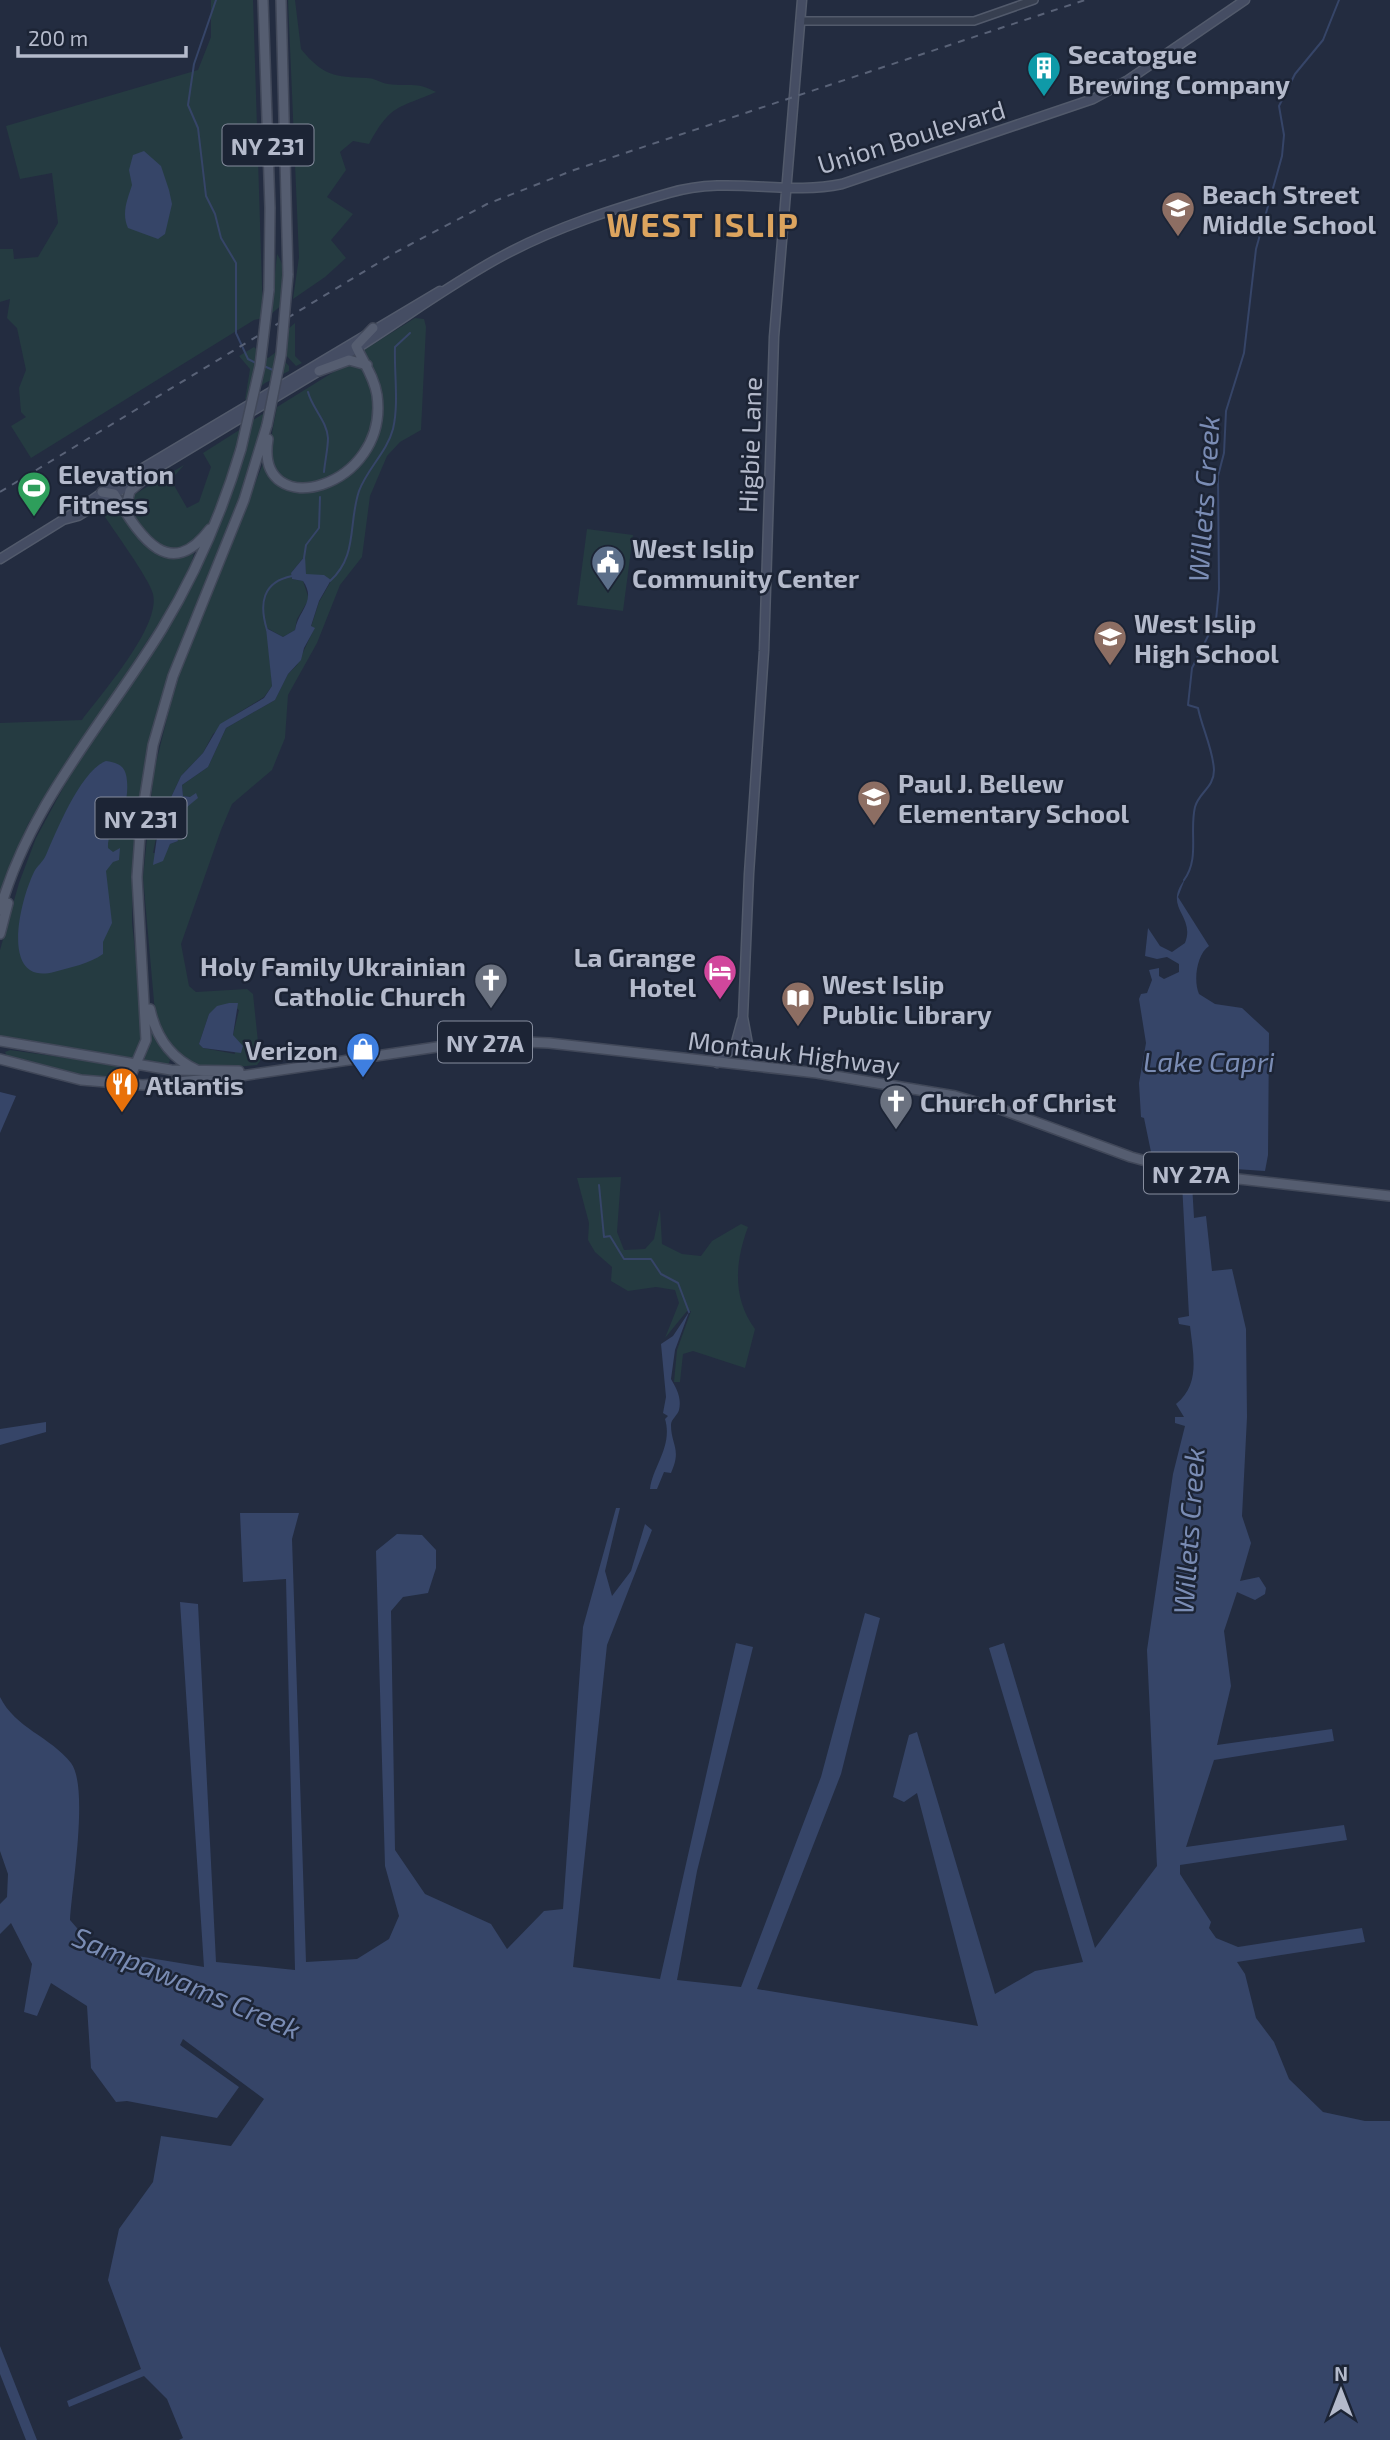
<svg xmlns="http://www.w3.org/2000/svg" width="1390" height="2440" font-family="'Exo 2',sans-serif">
<style>
.green{fill:#253b41;fill-rule:evenodd}
.water{fill:#364568}
.lines{fill:none;stroke-linecap:round;stroke-linejoin:round}
.stream{stroke:#364568;stroke-width:2}
.tertiary-casing{stroke:#525a6b;stroke-width:10}
.secondary-casing{stroke:#525a6b;stroke-width:11}
.primary-casing{stroke:#414859;stroke-width:12}
.tertiary{stroke:#373f50;stroke-width:7}
.secondary{stroke:#454d63;stroke-width:8}
.primary{stroke:#555d70;stroke-width:9}
.rail{stroke:#596277;stroke-width:2;stroke-dasharray:7 7;stroke-linecap:butt}
.primary-bridge-casing{stroke:#414859;stroke-width:12;stroke-linecap:butt}
.primary-bridge{stroke:#555d70;stroke-width:9}
.labels{text-anchor:middle;dominant-baseline:central;stroke-width:5;stroke-linejoin:round;paint-order:stroke}
.shield{fill:#1c2435;stroke:#868d9e;stroke-width:2}
.shield-label{font-size:24px;font-weight:bold;fill:#b4bacb}
.poi-label{font-size:26px;font-weight:bold;fill:#b4bacb;stroke:#1c2435;text-anchor:start}
.street-label{font-size:26px;fill:#b4bacb;stroke:#1c2435}
.water-label{font-size:28px;font-style:italic;fill:#7a8cb4;stroke:#1c2435}
.district-label{font-size:33px;font-weight:bold;letter-spacing:2px;fill:#dca45e;stroke:#1c2435}
</style>
<rect width="100%" height="100%" fill="#232c40"/>
<path class="green" d="M211,0H253L263,318L254,320L31,458L11,426L26,417L21,412L19,388L26,370L17,328L7,318L10,299L0,302V249H13L14,259L38,257L58,223L52,173L20,179L6,126L198,70L211,37Z
M288,0H295L301,49C323,76 335,77 367,78C375,78 381,83 388,84C409,87 416,81 436,92C397,109 391,104 369,144L353,141L340,152L346,170L327,197L353,214L331,240L346,258L325,277L293,299L299,257Z
M277,254C287,268 284,289 282,305L271,314Z
M415,318L424,319L426,327L421,430L400,442L387,456L370,496L362,557L340,585L317,643L288,695L285,738L272,770L232,804L221,830L181,944L189,986L196,992L247,989L253,994L260,1061L257,1065L207,1070L195,1067L167,1045L155,1013L143,877L154,771L170,706L181,670L264,461C290,525 363,480 378,433C388,403 360,376 364,350ZM304,557L306,574L331,581L319,602L311,627L314,629L297,665L288,674L275,700L226,728L208,767L182,785L183,796L190,797C180,813 172,823 178,841L170,844L166,852L153,853L159,823L181,776L203,753L213,734L235,715L264,697L272,686L267,628L283,637L295,630L297,619L309,599L303,581L292,579L291,573ZM229,1003L239,1010L233,1035L235,1054L203,1048L199,1044L209,1014Z
M295,323V356L302,363L296,366L285,354L287,330Z
M254,347L268,358L276,352L289,366V371L265,383L245,400L250,369L239,356Z
M348,363L365,369C388,410 366,466 322,484C313,487 298,483 289,482C262,462 272,435 277,407Z
M266,412L256,458L201,601L143,787L133,848L132,923L144,1030L133,1059L0,1036V950L19,883L36,838L76,764L159,643L197,576L230,500L253,420Z
M244,427L235,459L207,528L186,548C177,549 167,551 159,547C145,540 124,512 130,497L184,465L171,480L187,508L199,502L211,467L203,453Z
M117,502C138,539 146,565 194,553L187,580L28,824L0,898V723L82,720C101,694 161,627 153,594C149,578 112,528 101,511Z
M587,529L633,535L623,611L577,605Z
M151,1028L170,1060L168,1066L144,1062Z
M10,1050L118,1065L121,1074C106,1086 29,1062 8,1058L5,1052Z
M621,1177L617,1232L624,1250L645,1249L654,1239L660,1209L662,1244L682,1254L701,1256L712,1241L741,1224L748,1227C735,1262 732,1298 755,1329L745,1368L693,1351L683,1354L680,1382H674L677,1350L691,1311H687L665,1338L679,1303L675,1290L656,1287L628,1291L611,1281L612,1267L595,1252L588,1240L589,1223L577,1178Z"/>
<path class="water" d="M144,151L161,166L169,190L172,204L165,234L158,239L128,228C121,213 128,198 132,185L129,170L133,155Z
M305,556L306,574L324,575L331,580L319,601L311,626L315,628L304,648L301,660L288,674L275,700L226,728L208,767L182,785L183,796L190,797L196,793L198,798C183,810 170,820 178,841L170,844L163,861L153,865L159,823L181,776L203,753L220,724L264,698L272,686L266,628L283,637L295,630C298,611 317,601 303,581L292,579L291,573Z
M106,761C120,763 126,767 127,781C130,816 107,825 108,848L113,852L120,848L119,860L113,862L106,871L112,923L103,942V954C89,964 71,967 54,972C0,986 19,903 34,872C37,866 43,862 46,855C56,832 81,770 106,761Z
M1185,879L1178,897L1209,946C1197,954 1193,980 1199,994L1215,1004L1242,1008L1269,1033L1268,1155L1265,1171L1205,1167L1157,1156L1151,1152L1144,1118L1141,1117L1139,1083L1146,1043L1139,999L1141,994L1147,993L1152,980L1149,970L1159,968V976L1164,979L1179,972V964L1167,957L1157,959L1145,956L1148,928L1160,946L1172,952L1185,943C1196,915 1162,908 1185,879Z
M229,1003H238L233,1035L243,1046L241,1053L203,1048L199,1044L209,1014L217,1006Z
M0,1092L16,1096L0,1133Z
M1182,1183L1192,1184L1194,1218L1206,1216L1212,1271L1232,1269L1246,1329L1247,1417L1242,1516L1251,1543L1240,1581L1259,1577L1266,1588L1265,1594L1255,1600L1237,1592L1224,1631L1231,1686L1217,1745L1332,1729L1334,1741L1214,1760L1186,1847L1344,1825L1347,1840L1180,1865V1874L1211,1922L1209,1928L1216,1938L1238,1947L1362,1928L1365,1942L1237,1962L1245,1974L1256,2018L1274,2042L1289,2079L1323,2112L1365,2121H1390V2440H179L183,2438L167,2399L144,2376L69,2407L67,2401L141,2369L108,2280L119,2229L153,2182L161,2136L231,2146L264,2099L183,2039L180,2045L239,2087L217,2118L127,2101L116,2102L91,2068L87,2006L51,1983L37,2016L24,2012L32,1964L11,1923L0,1934V1904L7,1897L8,1874L0,1851V1697C15,1728 51,1737 71,1763C89,1787 72,1886 70,1920L95,1949L204,1967L180,1602L198,1604L216,1962L295,1970L286,1579L243,1582L240,1513H299L292,1539L306,1962L357,1959L389,1939L399,1916L385,1866L376,1551L397,1534L422,1535L436,1550V1568L428,1593L403,1597L391,1611L395,1850L425,1894L491,1924L507,1949L544,1911L563,1909L583,1627L616,1508H620L605,1571L612,1596L631,1571L645,1524L652,1530L607,1645L573,1967L660,1979L736,1643L753,1647L697,1871L677,1980L741,1987L821,1777L865,1613L880,1618L841,1774L757,1989L978,2026L917,1793L904,1802L893,1797L909,1735L917,1732L995,1994L1035,1971L1083,1962L989,1648L1004,1643L1095,1948L1157,1866L1147,1650L1173,1474L1185,1426L1175,1423V1417H1184L1176,1404C1201,1384 1193,1354 1190,1326L1179,1324L1178,1318L1189,1316Z
M689,1312L675,1350L671,1379C676,1388 682,1397 679,1410C678,1415 671,1419 671,1425C671,1445 682,1449 671,1473L664,1472L657,1489H650C653,1466 673,1446 665,1419L668,1416L663,1413L666,1397L661,1344L673,1336Z
M46,1422V1432L0,1445V1429Z
M0,2346L37,2440H26L0,2374Z"/>
<g class="lines">
<path class="stream" d="M216,0L194,64L188,105L198,128L206,196L215,214L221,238L236,263V333L248,359L256,363
M264,366L275,371
M308,392C312,408 327,421 328,438C328,448 325,461 324,472
M304,558L306,545L319,528L320,497
M330,581C358,556 348,524 359,491C367,469 387,452 393,429C399,404 394,372 395,347L410,333
M267,630C259,604 262,582 292,576
M1184,880C1200,858 1189,832 1195,807C1199,792 1214,788 1214,770C1213,749 1202,728 1198,708L1188,705L1192,668L1216,620L1219,589L1218,476L1224,453L1226,411L1244,353L1256,249L1282,156L1284,135L1279,106L1295,74L1323,40L1339,0
M599,1185L604,1237L610,1236L624,1259H651L661,1274L678,1283L689,1312"/>
<g class="tertiary-casing">
<path id="tertiary" d="M800,21H974L1034,0"/>
</g>
<g class="secondary-casing">
<path id="secondary" d="M66,518L106,490L440,291
M0,559L63,520L78,516C170,461 262,406 354,350C405,318 453,282 506,254C557,227 613,209 669,193C730,175 784,196 842,184L1093,99L1128,80L1245,0
M717,1063L735,1046L742,1020
M752,1066L743,1017L749,874L764,651L774,337L802,0"/>
</g>
<g class="primary-casing">
<path id="primary" d="M263,0L270,208L269,290
M281,0L288,275
M319,371L349,360L367,365
M268,439C254,525 390,489 377,395C374,376 363,362 356,346L373,328
M102,492L114,494C137,530 167,586 210,529
M125,510L130,491L151,473
M0,910C30,803 105,722 162,629C196,573 222,513 241,449
M0,934L8,903
M150,1009C156,1037 170,1058 197,1070
M0,1041L171,1070L239,1071
M0,1059L81,1080L143,1085L234,1077L464,1043L505,1041L549,1043L817,1073L955,1096L1003,1110L1131,1157L1194,1174L1390,1196
M113,1081L123,1079L132,1073L146,1040L137,877L141,821L153,745L173,676L244,500L267,425"/>
</g>
<use href="#tertiary" class="tertiary"/>
<use href="#secondary" class="secondary"/>
<use href="#primary" class="primary"/>
<path class="rail" d="M0,492L398,251L487,204L574,170L1085,0"/>
<g class="primary-bridge-casing">
<path id="primary-bridge" d="M267,425L281,355L288,275
M241,449L260,366L269,290"/>
</g>
<use href="#primary-bridge" class="primary-bridge"/>
</g>
<defs>
<g id="building-pin" transform="scale(1.75)"><path d="M0 17L-7.5 6A9.5 9.5 0 1 1 7.5 6Z" fill="#0f9aa8" stroke="#1c2435"/><path d="M-4-6H4V6H1V3H-1V6H-4ZM-2.5-4.3h1.7v1.8h-1.7ZM.8-4.3h1.7v1.8H.8ZM-2.5-1h1.7V.8h-1.7ZM.8-1h1.7V.8H.8Z" fill="#fff"/></g>
<g id="school-pin" transform="scale(1.75)"><path d="M0 17L-7.5 6A9.5 9.5 0 1 1 7.5 6Z" fill="#8d6e63" stroke="#1c2435"/><path d="M0-5L7-2L0 1L-7-2ZM-4 1L0 2.5L4 1V4Q0 6-4 4Z" fill="#fff"/></g>
<g id="stadium-pin" transform="scale(1.75)"><path d="M0 17L-7.5 6A9.5 9.5 0 1 1 7.5 6Z" fill="#2e9e5b" stroke="#1c2435"/><path d="M0-5a6.5 5 0 1 0 0 10a6.5 5 0 1 0 0-10ZM-3.5-1.8h7v3.6h-7Z" fill="#fff"/></g>
<g id="civic-pin" transform="scale(1.75)"><path d="M0 17L-7.5 6A9.5 9.5 0 1 1 7.5 6Z" fill="#5c6f8a" stroke="#1c2435"/><path d="M-.6-6.5H3V-4.5H.6V-3L4-1V1h2V6H-6V1h2V-1L-.6-3ZM-1.2 2.5V6h2.4V2.5Z" fill="#fff"/></g>
<g id="hotel-pin" transform="scale(1.75)"><path d="M0 17L-7.5 6A9.5 9.5 0 1 1 7.5 6Z" fill="#d1479c" stroke="#1c2435"/><path d="M-6-4.5h1.5V1H6V5H4.5V3h-9V5H-6ZM-4 0a1.8 1.8 0 1 1 3.6 0ZM.5 0V-2.5h3Q6-2.5 6 0Z" fill="#fff"/></g>
<g id="church-pin" transform="scale(1.75)"><path d="M0 17L-7.5 6A9.5 9.5 0 1 1 7.5 6Z" fill="#6b7280" stroke="#1c2435"/><path d="M-1.2-6h2.4v3.5h3.3v2.4h-3.3V6h-2.4V-.1h-3.3v-2.4h3.3Z" fill="#fff"/></g>
<g id="library-pin" transform="scale(1.75)"><path d="M0 17L-7.5 6A9.5 9.5 0 1 1 7.5 6Z" fill="#8d6e63" stroke="#1c2435"/><path d="M-6-4Q-3-5.5-.7-3.5V5Q-3 3-6 4ZM6-4Q3-5.5 .7-3.5V5Q3 3 6 4Z" fill="#fff"/></g>
<g id="shop-pin" transform="scale(1.75)"><path d="M0 17L-7.5 6A9.5 9.5 0 1 1 7.5 6Z" fill="#3f7fe0" stroke="#1c2435"/><path d="M-5-2.5h2.3a2.7 3.5 0 0 1 5.4 0H5L5.5 6h-11ZM-1.5-2.5h3a1.5 2.3 0 0 0-3 0Z" fill="#fff"/></g>
<g id="restaurant-pin" transform="scale(1.75)"><path d="M0 17L-7.5 6A9.5 9.5 0 1 1 7.5 6Z" fill="#e8710a" stroke="#1c2435"/><path d="M-5-6h1v4h1v-4h1v4h1v-4h1v5L-1.5 .5V6h-2V.5L-5-1ZM5-6V6H3V1.5H1.5Q1.5-4 5-6Z" fill="#fff"/></g>
</defs>
<g fill-rule="evenodd">
<use href="#building-pin" x="1044" y="68"/>
<use href="#school-pin" x="1178" y="208"/>
<use href="#stadium-pin" x="34" y="488"/>
<use href="#civic-pin" x="608" y="562"/>
<use href="#school-pin" x="1110" y="637"/>
<use href="#school-pin" x="874" y="797"/>
<use href="#hotel-pin" x="720" y="971"/>
<use href="#church-pin" x="491" y="980"/>
<use href="#library-pin" x="798" y="998"/>
<use href="#shop-pin" x="363" y="1049"/>
<use href="#restaurant-pin" x="122" y="1084"/>
<use href="#church-pin" x="896" y="1101"/>
</g>
<g class="labels">
<g class="shield">
<rect x="222.5" y="124.5" width="91" height="41" rx="5"/>
<rect x="95.5" y="797.5" width="91" height="41" rx="5"/>
<rect x="438" y="1021.5" width="94" height="41" rx="5"/>
<rect x="1144" y="1152.5" width="94" height="41" rx="5"/>
</g>
<g class="shield-label">
<text x="268" y="145">NY 231</text>
<text x="141" y="818">NY 231</text>
<text x="485" y="1042">NY 27A</text>
<text x="1191" y="1173">NY 27A</text>
</g>
<g class="poi-label">
<text x="1068" y="53">Secatogue<tspan x="1068" dy="30">Brewing Company</tspan></text>
<text x="1202" y="193">Beach Street<tspan x="1202" dy="30">Middle School</tspan></text>
<text x="58" y="473">Elevation<tspan x="58" dy="30">Fitness</tspan></text>
<text x="632" y="547">West Islip<tspan x="632" dy="30">Community Center</tspan></text>
<text x="1134" y="622">West Islip<tspan x="1134" dy="30">High School</tspan></text>
<text x="898" y="782">Paul J. Bellew<tspan x="898" dy="30">Elementary School</tspan></text>
<text x="696" y="956" text-anchor="end">La Grange<tspan x="696" dy="30">Hotel</tspan></text>
<text x="466" y="965" text-anchor="end">Holy Family Ukrainian<tspan x="466" dy="30">Catholic Church</tspan></text>
<text x="822" y="983">West Islip<tspan x="822" dy="30">Public Library</tspan></text>
<text x="338" y="1049" text-anchor="end">Verizon</text>
<text x="146" y="1084">Atlantis</text>
<text x="920" y="1101">Church of Christ</text>
</g>
<g class="street-label">
<text transform="translate(911 136) rotate(-17)">Union Boulevard</text>
<text transform="translate(749 445) rotate(-88)">Higbie Lane</text>
<text transform="translate(794 1052) rotate(7)">Montauk Highway</text>
</g>
<g class="water-label">
<text transform="translate(1203 499) rotate(-86)">Willets Creek</text>
<text x="1209" y="1061">Lake Capri</text>
<text transform="translate(1188 1531) rotate(-86)">Willets Creek</text>
<text transform="translate(187 1982) rotate(23)">Sampawams Creek</text>
</g>
<g class="district-label">
<text x="703" y="224">WEST ISLIP</text>
</g>
</g>
<g transform="translate(1341 2391)" stroke="#1c2435" stroke-width="5" paint-order="stroke">
<path d="M0-5L12 26L0 18L-12 26Z" fill="#b4bacb"/>
<text y="-10" font-size="19" font-weight="bold" text-anchor="middle" fill="#b4bacb">N</text>
</g>
<path d="M18 46v10h168v-10" fill="none" stroke="#b4bacb" stroke-width="3.5"/>
<text x="28" y="46" font-size="21" fill="#b4bacb" stroke="#1c2435" stroke-width="5" paint-order="stroke">200 m</text>
</svg>
